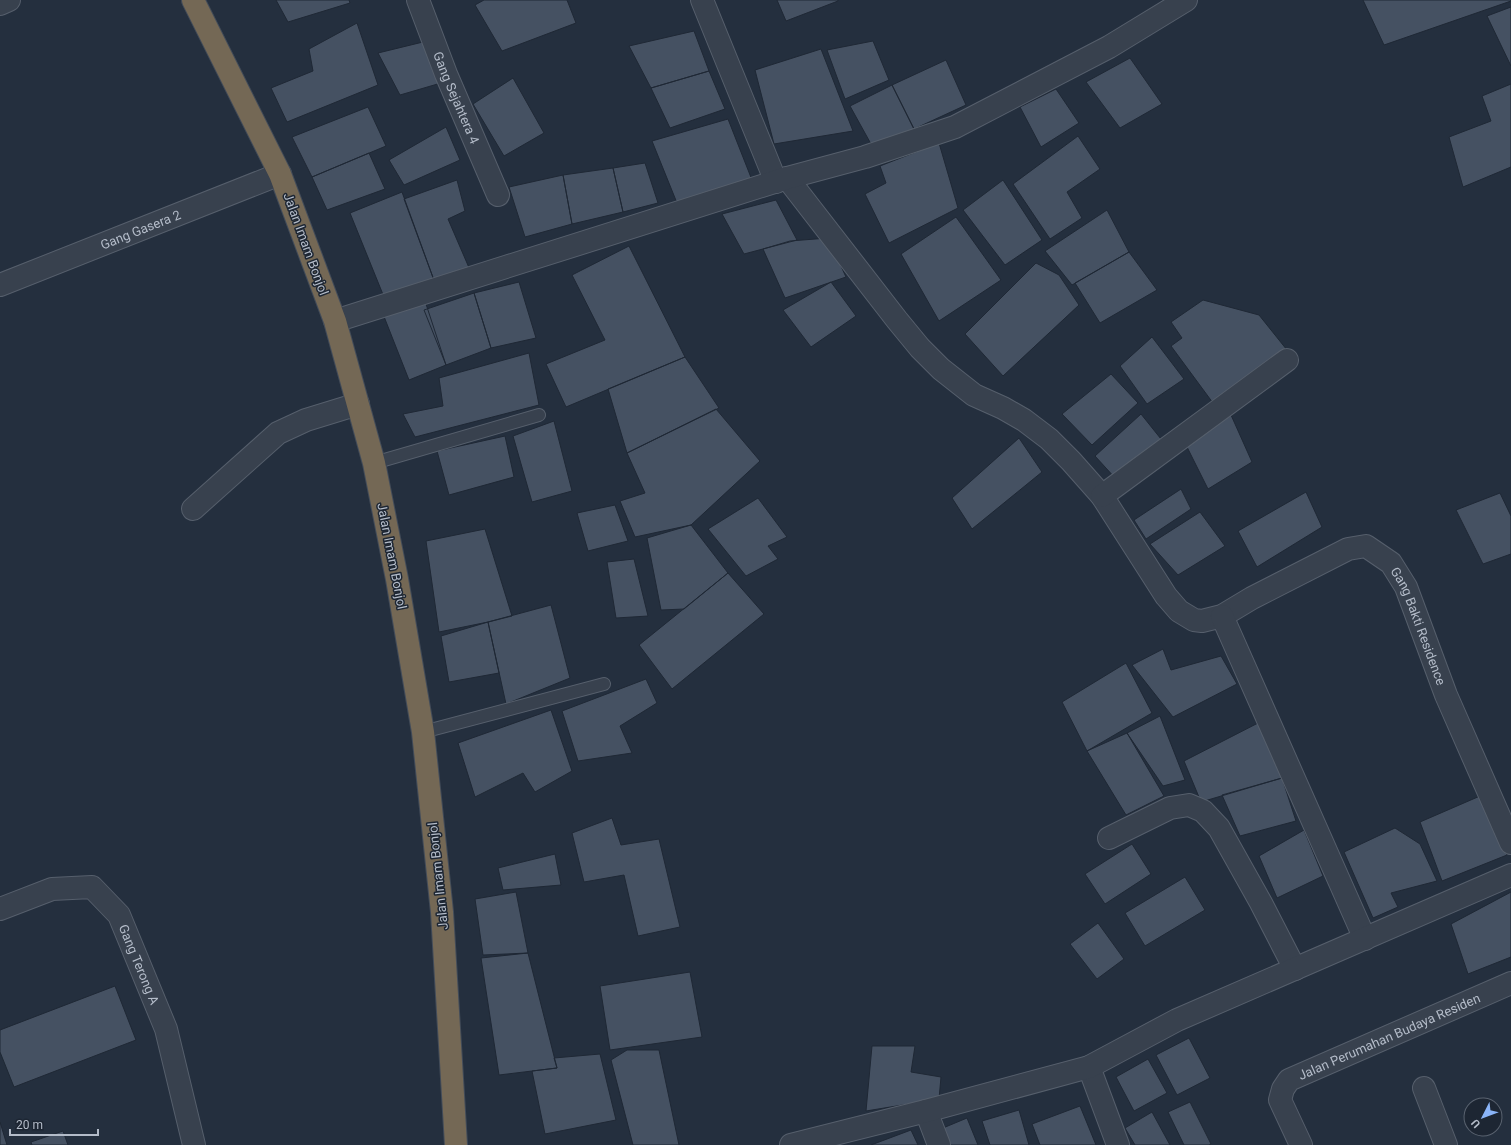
<svg xmlns="http://www.w3.org/2000/svg" width="1511" height="1145" font-family="Roboto,sans-serif">
<style>
.building{fill:#455162;stroke:#1f2835}
.lines{fill:none;stroke-linecap:round;stroke-linejoin:round}
.lane-casing{stroke:#565f6c;stroke-width:14}
.street-casing{stroke:#565f6c;stroke-width:24}
.highway-casing{stroke:#434c59;stroke-width:24}
.lane{stroke:#38414e;stroke-width:12}
.street{stroke:#38414e;stroke-width:22}
.highway{stroke:#746855;stroke-width:22}
.labels{text-anchor:middle;dominant-baseline:central;stroke-width:3;stroke-linejoin:round;paint-order:stroke}
.street-label{font-size:13px;fill:#b4bcc9;stroke:#1d2633}
</style>
<rect width="100%" height="100%" fill="#242f3e"/>
<path class="building" d="M276,0H349L350,3L288,22Z
M484,0H567L576,23L502,51L475,5Z
M777,0H838V1L786,21Z
M1363,0H1511V1L1384,45Z
M1511,7V66L1487,16Z
M357,23L378,85L287,122L271,88L313,71L309,49Z
M694,31L709,71L651,88L629,46Z
M873,41L889,80L845,99L827,50Z
M423,42L441,83L400,95L378,53Z
M821,49L853,131L774,144L755,70Z
M1130,58L1162,104L1120,128L1086,82Z
M946,60L966,105L914,129L892,85Z
M709,71L725,109L670,128L651,88Z
M513,78L544,133L504,156L473,104Z
M1511,84V167L1463,187L1449,137L1491,121L1482,96Z
M892,85L914,129L871,144L850,106Z
M1056,89L1079,123L1041,147L1020,107Z
M368,107L386,146L312,177L292,137Z
M728,119L752,180L677,203L652,141Z
M446,127L460,160L404,185L389,160Z
M1078,136L1100,169L1067,192L1082,218L1050,239L1013,184Z
M939,143L958,208L889,243L865,194L886,183L880,166Z
M369,153L385,189L327,210L312,177Z
M645,163L658,203L623,212L613,168Z
M613,168L623,212L572,224L563,175Z
M563,175L572,224L525,237L509,187Z
M457,180L465,211L448,219L470,270L435,283L404,199Z
M1003,180L1042,240L1005,265L963,210Z
M402,192L435,283L384,297L350,213Z
M776,200L797,240L744,254L722,214Z
M1107,210L1129,252L1072,285L1045,251Z
M956,217L1001,280L939,321L901,254Z
M828,238L846,277L785,298L763,249L790,241Z
M629,246L685,357L566,407L546,364L605,340L572,275Z
M1129,252L1157,290L1100,323L1075,283Z
M1036,263L1059,275L1079,305L1003,376L965,334Z
M519,282L536,338L491,348L474,293Z
M831,282L856,316L811,347L783,310Z
M474,293L491,348L446,365L424,310Z
M1203,300L1259,315L1287,350L1213,403L1171,346L1182,338L1171,322Z
M426,304L446,365L409,380L383,314Z
M1152,337L1184,379L1147,404L1120,366Z
M529,353L539,405L415,437L403,414L443,406L439,378Z
M685,357L719,408L627,453L608,389Z
M1111,374L1138,403L1092,445L1062,414Z
M716,409L760,461L691,525L635,537L620,501L645,493L627,453Z
M1141,414L1165,444L1116,479L1095,456Z
M1231,415L1252,462L1208,489L1186,445Z
M554,421L572,491L532,502L513,436Z
M505,436L514,477L449,495L437,451Z
M1019,438L1042,472L972,529L952,498Z
M1181,489L1191,509L1146,539L1134,520Z
M1306,492L1322,527L1257,567L1238,531Z
M1500,493L1511,516V554L1483,564L1456,510Z
M758,498L787,537L768,546L778,559L746,576L708,529Z
M615,505L628,541L588,551L577,513Z
M1200,512L1225,546L1178,575L1150,544Z
M691,525L728,573L684,609L661,610L647,538Z
M485,529L512,616L488,622L439,632L426,541Z
M634,559L648,616L616,618L607,562Z
M728,573L764,614L672,689L639,645Z
M551,605L570,678L506,704L488,622Z
M488,622L499,673L449,682L441,636Z
M1163,649L1171,670L1221,656L1237,684L1173,717L1132,665Z
M1126,663L1152,713L1087,751L1062,702Z
M646,679L657,703L620,726L632,753L578,761L562,711Z
M551,710L572,771L535,792L523,773L475,797L458,743Z
M1160,716L1185,780L1163,786L1127,733Z
M1260,722L1282,778L1201,802L1184,761Z
M1127,733L1164,796L1126,815L1087,751Z
M1282,778L1296,821L1240,836L1222,795Z
M1480,796L1507,855L1442,881L1420,822Z
M612,818L621,845L659,839L680,927L638,936L624,875L584,882L572,833Z
M1395,828L1420,844L1437,881L1391,893L1398,907L1373,918L1344,852Z
M1304,830L1323,876L1277,898L1259,856Z
M1132,844L1151,874L1105,904L1085,874Z
M555,854L561,885L503,890L498,868Z
M1185,877L1205,910L1145,946L1125,913Z
M516,892L528,953L483,955L475,899Z
M1511,892V957L1468,974L1451,924Z
M1098,923L1124,959L1097,979L1070,944Z
M528,953L557,1068L499,1075L481,958Z
M690,972L702,1037L610,1050L600,986Z
M115,986L136,1040L14,1087L0,1052V1030Z
M1189,1038L1210,1078L1177,1095L1156,1055Z
M872,1046H915L911,1072L941,1077L939,1099L866,1111Z
M627,1050H659L679,1145H633L611,1060Z
M600,1054L616,1120L545,1134L532,1071L557,1068L554,1058Z
M1148,1059L1167,1093L1134,1111L1116,1077Z
M1190,1102L1211,1144L1209,1145H1184L1168,1112Z
M1080,1106L1096,1145H1040L1032,1124Z
M1019,1110L1029,1145H990L982,1121Z
M1152,1112L1170,1145H1135L1125,1128Z
M967,1118L978,1145H950L943,1128Z
M0,1122L7,1145H0Z
M911,1130L918,1145H871Z
M63,1131L68,1145H32L31,1142Z"/>
<g class="lines">
<g class="lane-casing">
<path id="lane" d="M374,463L539,415
M423,732L604,684"/>
</g>
<g class="street-casing">
<g id="street">
<path id="s1" d="M418,0L446,74L498,195"/>
<path d="M702,0L776,182"/>
<path d="M0,4L9,0"/>
<path id="s2" d="M787,178L897,320L920,348L941,369L974,395L1003,408L1024,420L1049,439L1071,461L1102,496L1166,596L1179,611L1194,620L1202,621L1222,616L1252,598L1348,549L1366,546L1391,563L1406,587L1446,695L1511,843"/>
<path id="s3" d="M0,285L280,174"/>
<path d="M335,321L787,178L865,157L955,127L1109,47L1186,0"/>
<path d="M1102,496L1287,360"/>
<path d="M193,509L278,433L306,420L358,404"/>
<path d="M1222,616L1365,939"/>
<path d="M1109,838L1170,808L1189,805L1203,811L1219,828L1261,903L1295,969"/>
<path id="s4" d="M0,909L52,889L92,887L119,915L166,1029L194,1145"/>
<path d="M1089,1067L1118,1145"/>
<path d="M1424,1088L1446,1145"/>
<path d="M926,1111L939,1145"/>
<path d="M791,1145L926,1111L1089,1067L1177,1020L1511,875"/>
<path id="s5" d="M1301,1145L1280,1100L1283,1089L1289,1080L1511,983"/>
</g>
</g>
<g class="highway-casing">
<path id="highway" d="M193,0L280,174L335,321L374,463L397,579L423,732L442,912L456,1145"/>
</g>
<use href="#lane" class="lane"/>
<use href="#street" class="street"/>
<use href="#highway" class="highway"/>
</g>
<g class="labels">
<g class="street-label">
<text stroke="none"><textPath href="#s1" startOffset="105">Gang Sejahtera 4</textPath></text>
<text stroke="none"><textPath href="#s3" startOffset="151">Gang Gasera 2</textPath></text>
<text transform="translate(306 244) rotate(70)">Jalan Imam Bonjol</text>
<text transform="translate(392 556) rotate(79)">Jalan Imam Bonjol</text>
<text stroke="none"><textPath href="#s2" startOffset="898">Gang Bakti Residence</textPath></text>
<text transform="translate(438 876) rotate(-96)">Jalan Imam Bonjol</text>
<text stroke="none"><textPath href="#s4" startOffset="188">Gang Terong A</textPath></text>
<text stroke="none"><textPath href="#s5" startOffset="181">Jalan Perumahan Budaya Residen</textPath></text>
</g>
</g>
<g transform="translate(1483 1117) rotate(228)"><circle r="19" fill="#1d2633" stroke="#59626f"/>
<path d="M0-3L7 15L0 10L-7 15Z" fill="#8ab4f8"/>
<text y="-6" font-size="11" font-weight="bold" text-anchor="middle" fill="#b4bcc9">U</text>
</g>
<path d="M10 1129v6h88v-6" fill="none" stroke="#b4bcc9" stroke-width="2"/>
<text x="16" y="1129" font-size="12" fill="#b4bcc9" stroke="#1d2633" stroke-width="3" paint-order="stroke">20 m</text>
</svg>
